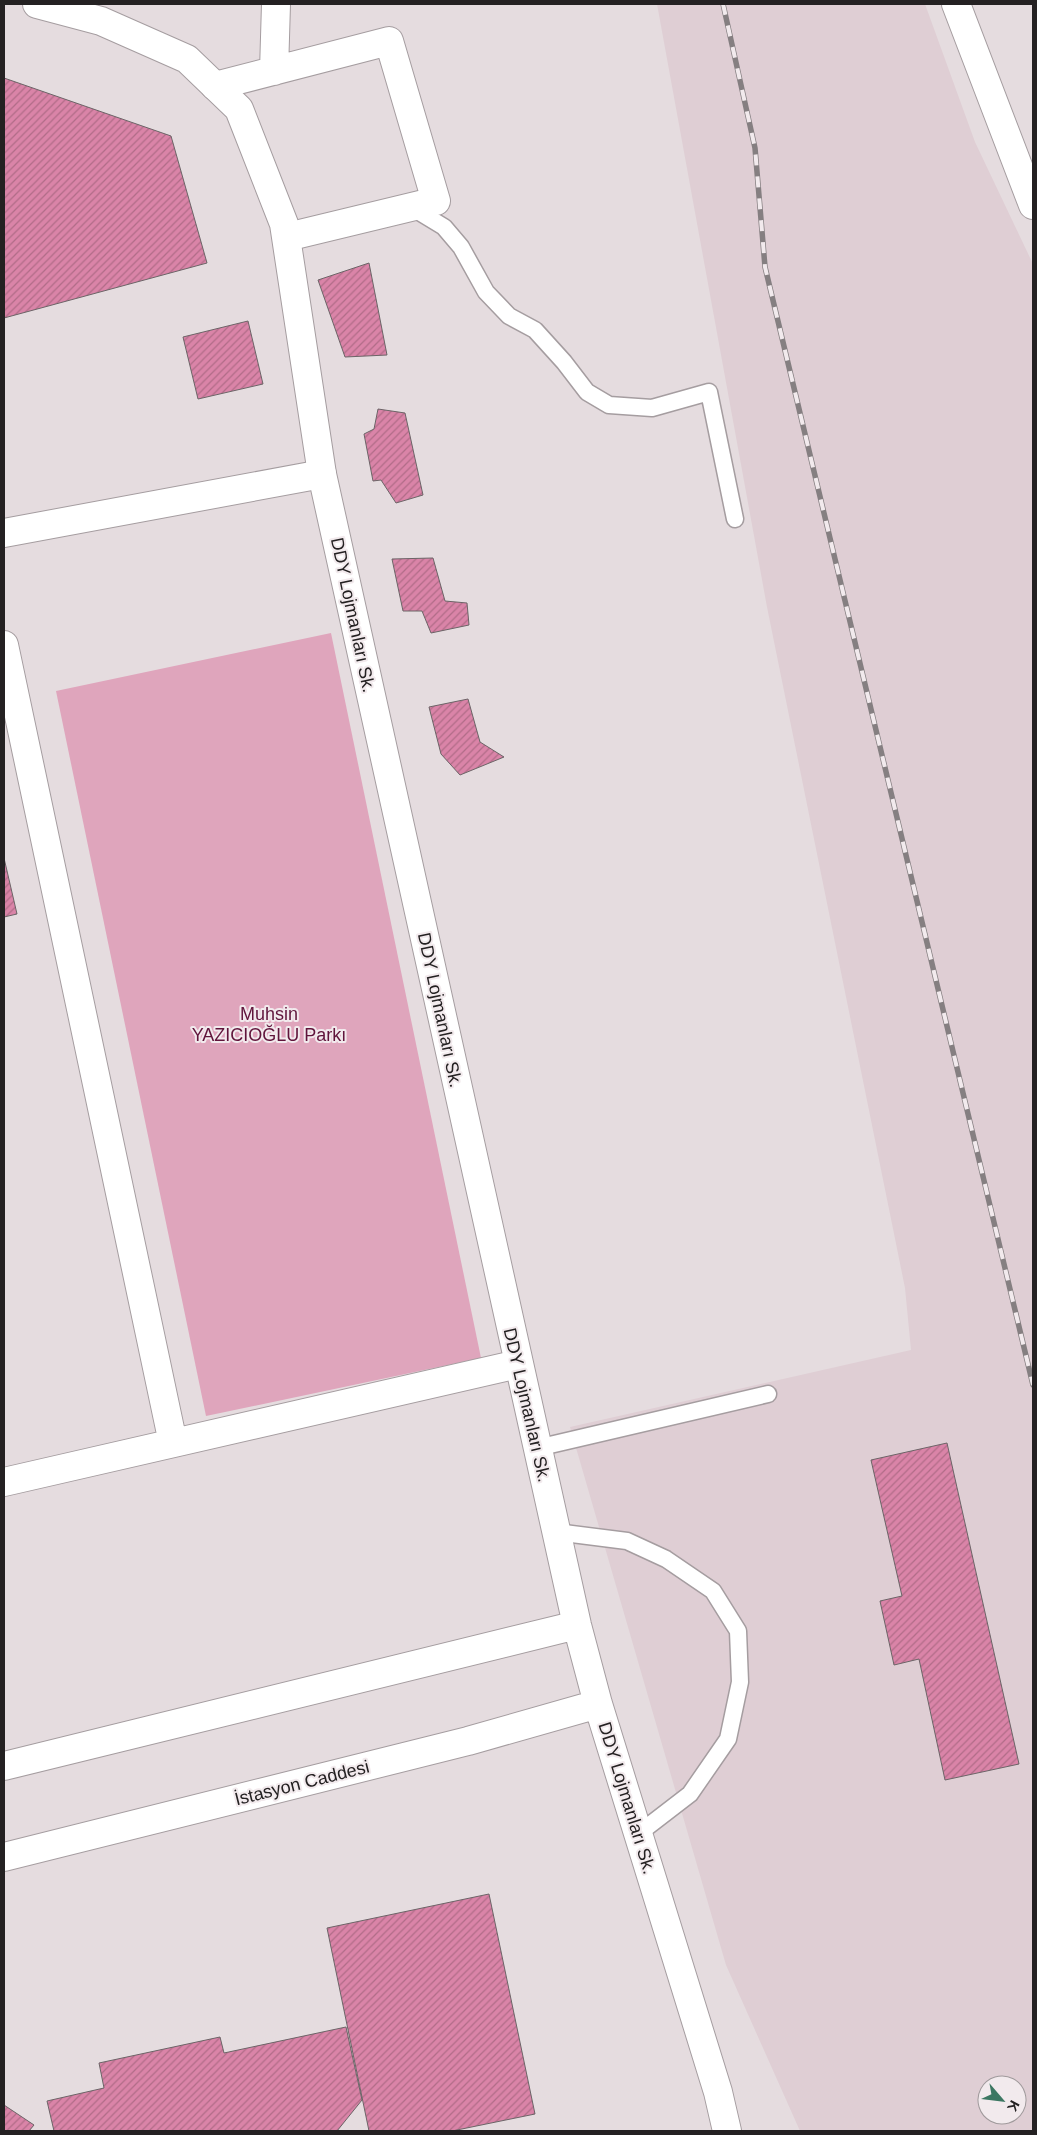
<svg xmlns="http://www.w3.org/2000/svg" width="1037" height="2135" font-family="Arial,sans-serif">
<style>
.built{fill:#dfced4;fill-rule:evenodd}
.green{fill:#dfa5bc}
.building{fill:url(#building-hatch);stroke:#6c6467}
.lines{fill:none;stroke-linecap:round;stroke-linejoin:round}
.service-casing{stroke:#a59da0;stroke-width:19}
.minor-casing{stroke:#a59da0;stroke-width:30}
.tertiary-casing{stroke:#a59da0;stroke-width:30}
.service{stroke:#fff;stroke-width:16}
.minor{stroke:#fff;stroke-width:28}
.tertiary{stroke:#fff;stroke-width:28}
.rail-casing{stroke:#857f81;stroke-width:5.5}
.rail{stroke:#f2eaed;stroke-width:4;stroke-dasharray:11;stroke-linecap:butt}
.labels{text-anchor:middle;stroke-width:4;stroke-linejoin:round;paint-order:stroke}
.street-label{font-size:18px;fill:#242122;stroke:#f2eaed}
.park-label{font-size:18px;fill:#60143b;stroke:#f2eaed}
</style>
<defs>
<pattern id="building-hatch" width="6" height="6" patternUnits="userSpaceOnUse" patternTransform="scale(1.25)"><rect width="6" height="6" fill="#da84a8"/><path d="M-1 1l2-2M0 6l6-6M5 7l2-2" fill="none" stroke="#b16c88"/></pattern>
</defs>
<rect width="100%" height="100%" fill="#e5dcdf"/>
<path class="built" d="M657,4H925L975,142L1033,264V2131H800L726,1965L570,1427L911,1350L905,1288L767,607ZM987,2085H1017V2115H987Z"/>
<path class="green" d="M331,633L481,1358L206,1416L56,691Z"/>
<path class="building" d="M4,78L171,136L207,263L4,318Z
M369,263L387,355L345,357L318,280Z
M248,321L263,384L198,399L183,337Z
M378,409L405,413L423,495L396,503L381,480L373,481L364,434L374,429Z
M433,558L445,601L467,603L469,625L431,633L422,611H403L392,559Z
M468,699L480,742L504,757L460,775L441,754L429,707Z
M4,858L17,914L4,917Z
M947,1443L1019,1764L945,1780L919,1659L894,1665L880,1601L902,1596L871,1460Z
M489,1894L535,2114L452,2131H369L327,1928Z
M346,2027L362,2100L337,2131H54L47,2101L104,2088L99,2063L220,2037L224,2053Z
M4,2105L34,2125L29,2131H4Z"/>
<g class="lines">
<g class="service-casing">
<path id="service" d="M411,207L444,227L461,247L486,292L509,316L535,330L564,362L587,392L609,405L652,408L709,392L735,519
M537,1448L768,1394
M556,1532L627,1541L666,1559L713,1591L738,1631L740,1682L728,1739L690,1794L638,1834"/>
</g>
<g class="minor-casing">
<path id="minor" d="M956,4L1033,205
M274,71L276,4
M215,86L389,41L436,201L287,237
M4,533L322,474
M4,645L173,1443
M4,1482L518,1364"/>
</g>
<g class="tertiary-casing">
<path id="tertiary" d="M37,4L101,21L187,59L239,109L284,224L322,474L577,1625L598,1704L718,2092L727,2131
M4,1766L577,1625
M4,1857L468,1741L598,1704"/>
</g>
<use href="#service" class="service"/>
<use href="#minor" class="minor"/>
<use href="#tertiary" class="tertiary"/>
<g class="rail-casing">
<path id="rail" d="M723,4L755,148L765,267L1033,1385"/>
</g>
<use href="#rail" class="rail"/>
</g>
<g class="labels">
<g class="street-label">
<text transform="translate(353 615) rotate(78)" y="6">DDY Lojmanları Sk.</text>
<text transform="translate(440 1010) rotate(78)" y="6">DDY Lojmanları Sk.</text>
<text transform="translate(527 1405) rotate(77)" y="6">DDY Lojmanları Sk.</text>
<text transform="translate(302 1783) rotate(-14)" y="6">İstasyon Caddesi</text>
<text transform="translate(627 1798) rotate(73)" y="6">DDY Lojmanları Sk.</text>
</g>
<g class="park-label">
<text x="269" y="1020">Muhsin<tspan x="269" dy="21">YAZICIOĞLU Parkı</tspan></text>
</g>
</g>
<rect width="1037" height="2135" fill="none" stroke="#242122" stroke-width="10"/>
<g transform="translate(1002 2100) rotate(118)"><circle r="24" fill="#f2eaed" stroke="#a09a9c"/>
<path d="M0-4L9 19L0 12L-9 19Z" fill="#3c7762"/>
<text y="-8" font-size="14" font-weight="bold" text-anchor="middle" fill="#242122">K</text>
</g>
</svg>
